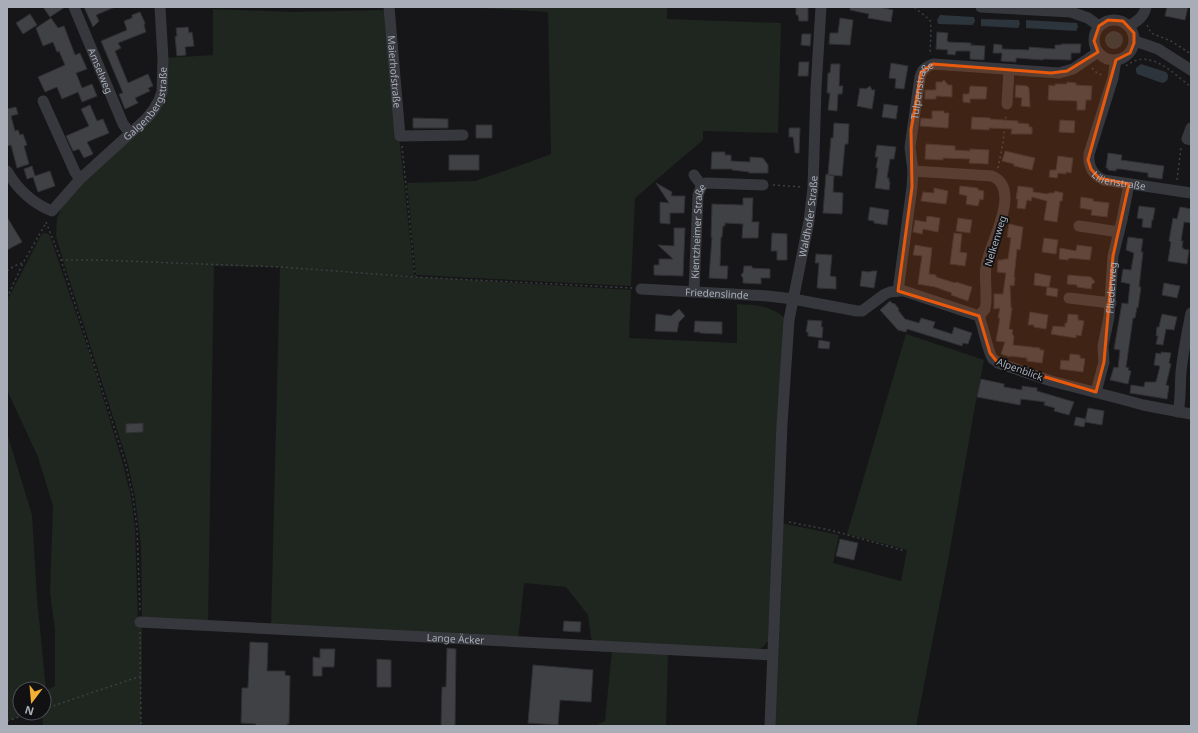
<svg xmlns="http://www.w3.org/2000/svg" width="1198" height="733" font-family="'Noto Sans',sans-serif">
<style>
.green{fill:#1e261f}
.water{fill:#2c353c}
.building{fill:#404145;stroke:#303034}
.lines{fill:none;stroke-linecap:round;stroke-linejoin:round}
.path{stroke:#3d3f44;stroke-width:1.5;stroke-dasharray:2 3;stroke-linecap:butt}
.minor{stroke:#37383d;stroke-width:11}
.marked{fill:#e8590c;fill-opacity:0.2;stroke:#e8590c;stroke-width:3;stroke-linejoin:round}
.labels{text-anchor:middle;stroke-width:3.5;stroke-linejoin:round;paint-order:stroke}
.street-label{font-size:10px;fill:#a8adb8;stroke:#111113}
</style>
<rect width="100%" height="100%" fill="#161618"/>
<path class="green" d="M464,7H667V19L781,23L778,133L703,131V140L635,198L631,286L416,275L407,183L475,181L527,163L551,154L548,12Z
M213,9L291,12L387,10L399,136L414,276L371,274L631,290L629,338L737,343V304C755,305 770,305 785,318L773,517L768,641L763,647L756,650L595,643L591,638L588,615L566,587L524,583L518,640L271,626L280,267L214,266L208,623L142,620L141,546L135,497L128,464L63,260H70H63L56,236L57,218L62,207L84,180L150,120L166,58L213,55Z
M44,233L48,234L50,236L92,361L123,464L131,497L135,528L138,624L142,625L141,726H43L42,713H44V689H20V713H31L7,721V433L32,515L37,598L46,690L55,686V629L50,593L53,506L38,457L7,390V301L41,235Z
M906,334L984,360L975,406L948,561L916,726H773L781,523L839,535L833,563L901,581L907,550L847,534Z
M612,650L668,652L666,726H595L605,721Z"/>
<path class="water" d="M940,15L974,17L975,21L973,25L938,24L937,20Z
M981,19L1019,20L1020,24L1018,28L981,26Z
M1026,20L1077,23L1078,27L1076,31L1026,28Z
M1105 40a9 9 0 1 1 18 0a9 9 0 1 1-18 0Z
M1141,64L1166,72L1168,75C1168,80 1167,82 1162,83L1137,74L1136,71V68Z"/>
<path class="building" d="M43,7H65L50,17Z
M84,7H115L96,15L99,21L93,27Z
M796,7H808V21H799L798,15H796Z
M850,7H879L893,10L891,22L868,18L869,14L850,10Z
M1167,7H1188L1185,20L1165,16Z
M140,12L145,23L144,25L146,32L118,43L121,48L115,51L128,83L148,74L153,86L148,88L150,91L135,98L138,103L125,109L119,94L123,93L101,41L127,30L124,21L132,18V15Z
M30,14L37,25L23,34L16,23Z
M51,18L58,28L64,26L75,55L80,53L87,69L76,73L82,88L92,84L97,96L82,102L78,92L62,99L57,87L45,92L38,77L65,65L59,51L57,52L53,42L43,46L36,28Z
M840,18L853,20L850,45L829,44L830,33H838Z
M188,27L189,33L192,32L194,46L185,47L186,55L177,56L175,37L177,36L176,28Z
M937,32L948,33L947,40L948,42L971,43V46V45L985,46L984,60L970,59V51H956L955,55L947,54L948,50L936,49Z
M802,34H811L810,46L801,45Z
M994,44L1002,45V49L1029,50V47L1055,49V45H1061V44H1081L1080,53H1071V60L1043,59V60L1016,58V62L1001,61L1002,53H993Z
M799,62H809L808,76H798Z
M891,63L908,66L904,89L895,88L896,79L889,78Z
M831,64H840L839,86H843L842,94H838L837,111L828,110L830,93H827L828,73H830Z
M944,80L948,85H952V97L936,96V99H925V90H936V82H942Z
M1067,82L1076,83V85L1092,86L1091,100H1086L1085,110H1077V101L1048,100L1049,85L1055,86V84H1067Z
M1016,85L1027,86L1029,88L1030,107L1021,106L1022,98L1015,97Z
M870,86L872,90H875L872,109L857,106L860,88L866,89Z
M970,86L987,87L986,99H970V103L963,102V94H969Z
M884,104L898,106L896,119L882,117Z
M90,105L97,121L103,119L109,133L87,142L93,154L84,158L79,149L73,151L66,136L89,126L81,109Z
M16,107L18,114L11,116L15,131L18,130L20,135L23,134L27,145L24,146L29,164L17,168L11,145L7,146V109Z
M932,111H944V113H949L948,128L920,126L921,118L932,119Z
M972,117L990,118V119L1018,121V123L1029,124V127H1032V134H1011L1012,129L989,128V130L971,129Z
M413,118L448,119V128H413Z
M1060,120L1075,121L1074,133L1059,132Z
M834,123L849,124L848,144H845L842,176L829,175H834L833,192L843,193L842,214L823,213L826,174L828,175L831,138H833Z
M476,125H492V138H476Z
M789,128H800L799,153H795L793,137H789Z
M926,144L955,146V150L970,151V149L989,150L988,164L969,163L970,159L943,158V160L925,159Z
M877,145L896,147L894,159H890L887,178H889V182H890L889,190L875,188L878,168H876L878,157H875Z
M1005,151L1035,158L1032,170L1014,166V164L1002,161Z
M712,152H725V155H731V161L750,162V157L763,158L768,165V173H749V172L732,170V169H711Z
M1108,153L1122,155L1121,160L1164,166L1162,179L1148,177V173L1120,169H1116V171L1108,170V168H1106Z
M449,155H479V170H449Z
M1058,156L1073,158L1071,173L1066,172V174L1058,173L1057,178L1049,177L1050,170H1056Z
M32,166L35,176L50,171L55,186L38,192L33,177L27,179L24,169Z
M656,183L672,192L671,196H685L684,213H670V224L660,223V202L669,203Z
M960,186L978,188V190L984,191L983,200L980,199L978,206L966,204L967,196L959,194Z
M1018,186L1033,188V192L1048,194L1049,193H1054L1055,191L1063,193L1062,201H1060L1057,222L1044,220L1047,201L1032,197L1031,201L1027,200L1025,209L1017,208L1018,199H1016Z
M934,188L948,191L946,204L921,201L923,192L934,193Z
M1081,197L1093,199V201L1109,203L1107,217L1091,215L1092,210L1080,208Z
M743,198H753L752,222H759L758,238H742L743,224L725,223V226H723L722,237H721L720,266H728L727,279L709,278L712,237H711L712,204L743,205Z
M1139,206L1155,208L1153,220H1152L1151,228L1142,227L1143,219L1137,218Z
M870,207L889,210L887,225L874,223V221L868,220Z
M1180,207L1191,209V223L1184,222L1181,241H1183L1182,248H1184L1183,249L1189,250L1187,264L1168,261L1171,242L1169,241L1173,218L1177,219Z
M927,216L940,218L938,232L923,229L922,234L913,232L915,220L926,222Z
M7,217L22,242L7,250Z
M958,218L972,220L970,233L956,231Z
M1009,224L1023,227L1020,250L1017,249L1014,277H1015L1014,286L1010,285L1011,308H1012L1009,329L1013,330L1012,334L1014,336L1013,345L1040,348V350H1044L1042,363L1027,361V358L1010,356V357L1001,354L1005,342L996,341L1000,318H998L1000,308L994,309V294H1003L1006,273L997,272L998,260H1003L1004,259H1008L1011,238L1007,237Z
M674,228H685L683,276L654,275V265H659V259H673L658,245L674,246Z
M772,233L787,234V260H777V251H771Z
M954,233L962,234L960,252L967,253L965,266L950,264Z
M1128,237L1143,239L1141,252H1143L1139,287H1141L1138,308L1137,307L1135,318H1133L1126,367L1129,368L1128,370L1131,371L1128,384L1110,380L1114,367L1118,368L1120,350L1114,349L1122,303L1128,304L1130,284L1121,282L1123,269L1131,270L1134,253L1126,250Z
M1044,238L1058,240L1056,254L1042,252Z
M915,245L932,248L929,274L936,275V277L955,283L956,282L972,287L968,301L951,295L952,293L935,287L918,284L922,256L913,255Z
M1077,245L1092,247L1090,260L1069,258L1068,260L1059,259L1060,248L1076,251Z
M816,254L832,255L830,276L836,277V289L817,288L819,263H815Z
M744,266H752V268L770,269V278H761V284L743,283V278L741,275L743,273Z
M862,271L869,272L872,271H877L874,288L860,286Z
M1035,273L1051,276L1049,287L1034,285Z
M1068,275L1091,277L1095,282L1092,284L1091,289L1077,287V285L1067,284Z
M1164,283L1180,286L1177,298L1162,295Z
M1047,287L1058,289L1057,297L1046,295Z
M890,301L893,304L894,303L899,309L898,310L905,319L919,323L921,318L935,322L933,328L952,334L954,327L972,333L968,344L963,343L962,346L907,329L906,332L898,330L880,310Z
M679,309L685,316L679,322L677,332L655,331L656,314L671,316Z
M1030,312L1048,315L1046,329L1034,327V325H1028Z
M1068,314L1078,315V320L1084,321L1081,336L1076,335V338L1051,334L1053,326L1065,327V323H1067Z
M1162,314L1177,317L1174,330L1166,329L1163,345L1156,344L1158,336H1156L1157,327H1159Z
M808,320L822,321L821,327H823L822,338L808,336V332H806Z
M695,321L722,322V334L700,333V332H694Z
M819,340L830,342L829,349L818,348Z
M1161,352L1171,353L1169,363L1171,364L1166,385L1169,386L1167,399L1130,393L1131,385L1144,387L1145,382H1156L1160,366L1154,365L1156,353L1161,354Z
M1070,354L1080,355V358L1085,359L1083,372L1060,369L1061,360L1069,361Z
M981,379L1004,384V387L1022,390V386L1037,388V391L1074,402L1069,415L1054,411L1055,408L1044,405L1045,402L1021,399L1020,405L977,397Z
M1088,408L1104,411L1102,425L1085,422L1084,427L1074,425L1076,417L1086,419L1085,421Z
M143,423V432L126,433V424Z
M840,539L858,543L854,560L836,556Z
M564,621L581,622L580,632L563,631Z
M250,642L268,643L267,671H285V675L290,676L289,724H287V726H256V724L241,723L242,688H248Z
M447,648L456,649L455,726H441L442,687H446Z
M320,649H335L334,667H322V676H313V657L320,658Z
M377,659L391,660V687H377Z
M533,665L593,670L591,702L560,700L558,725L528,723Z"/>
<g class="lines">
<path class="path" d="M915,7V8L930,20L931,28L930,55
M1147,25L1151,33L1171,41L1191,54
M1126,66C1149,47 1173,73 1191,87
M1092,68L1098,74L1104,75
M402,146L415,276
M998,168L1003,143L1006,114
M1177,180L1181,148
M773,185L803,187
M46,222L61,260L126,465L133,497L137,529L140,612
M61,260H97L281,267L415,277L632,288
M7,271L14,266L23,263L46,223
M7,298L23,263
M789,522L830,530L905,551
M140,632L141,726
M44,709L141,676
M7,721L31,713"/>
<g class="minor">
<path id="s1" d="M74,7L123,124L130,133"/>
<path id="s2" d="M389,7L400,136L463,135"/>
<path d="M981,7L1071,12L1088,18L1099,26"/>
<circle cx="1114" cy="40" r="20"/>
<path d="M1129,26C1137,21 1144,17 1146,7"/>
<path d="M1135,41L1158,49L1191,70"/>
<path id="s3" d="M1116,60L1113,78L1089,154C1088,167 1093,175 1104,180L1191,193"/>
<path d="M43,101L75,172L80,179"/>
<path d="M1007,104L1009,70"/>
<path d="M1191,128L1187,139L1191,140"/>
<path id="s4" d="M7,171C18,190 32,203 52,211L80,179L147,118L154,109L159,100L162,92L163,59L160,7"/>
<path d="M913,171L992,176C1023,189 989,244 986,266C984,277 988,300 985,309C983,311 981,314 979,316"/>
<path d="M694,175L702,186"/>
<path d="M1079,226L1119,232"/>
<path id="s5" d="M641,289L768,296L793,299L857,311H862L885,294L890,292L898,291H904L979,316C983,326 988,353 993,359C993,359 998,362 998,363L1051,381L1125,400L1143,405L1191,414"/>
<path id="s6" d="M694,291L698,195C700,189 701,186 706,183L763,185"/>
<path id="s7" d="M898,291L912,187L913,171L910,147L920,77C922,69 926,67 933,64L1059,73L1073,69L1098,52"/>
<path d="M1069,298L1111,303"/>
<path id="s8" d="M1096,392L1104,362L1103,346L1109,317L1113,256L1122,220L1129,184"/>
<path d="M1178,412C1181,398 1180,385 1181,372C1183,352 1187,333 1191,313"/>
<path id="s9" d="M140,622L772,655"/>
<path id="s10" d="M770,726L782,424L789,320L809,221L813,188L816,88L821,7"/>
</g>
</g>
<path class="marked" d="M1108,20L1123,21L1134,33V43L1130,53L1116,60L1088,160L1091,169L1099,178L1129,184L1113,256L1104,362L1096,392L998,363L990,353L979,316L898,291L912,187L911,130L921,72L933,64L1051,73L1067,71L1098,52L1094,41L1099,26Z"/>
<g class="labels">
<g class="street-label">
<text dy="4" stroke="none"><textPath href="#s1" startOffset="69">Amselweg</textPath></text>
<text dy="4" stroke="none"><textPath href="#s2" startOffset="65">Maierhofstraße</textPath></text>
<text dy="4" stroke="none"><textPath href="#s7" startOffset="204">Tulpenstraße</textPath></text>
<text dy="4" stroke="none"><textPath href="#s4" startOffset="207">Galgenbergstraße</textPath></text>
<text dy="4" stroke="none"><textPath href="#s3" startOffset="145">Lilienstraße</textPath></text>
<text dy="4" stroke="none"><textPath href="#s10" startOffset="512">Waldhofer Straße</textPath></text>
<text dy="4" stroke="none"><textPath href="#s6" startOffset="60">Kientzheimer Straße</textPath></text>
<text transform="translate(995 241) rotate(-73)" y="4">Nelkenweg</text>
<text dy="4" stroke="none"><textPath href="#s8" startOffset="106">Fliederweg</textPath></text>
<text dy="4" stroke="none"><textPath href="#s5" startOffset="76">Friedenslinde</textPath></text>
<text transform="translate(1020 369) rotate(20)" y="4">Alpenblick</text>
<text dy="4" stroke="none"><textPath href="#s9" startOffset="316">Lange Äcker</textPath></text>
</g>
</g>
<rect width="1198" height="733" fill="none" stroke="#a8adb8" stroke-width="16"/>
<g transform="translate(32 701) rotate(196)"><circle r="19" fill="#111113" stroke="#4d4f55"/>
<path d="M0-3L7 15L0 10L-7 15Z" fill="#f2b134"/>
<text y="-6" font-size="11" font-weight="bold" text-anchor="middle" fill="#a8adb8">N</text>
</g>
</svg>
